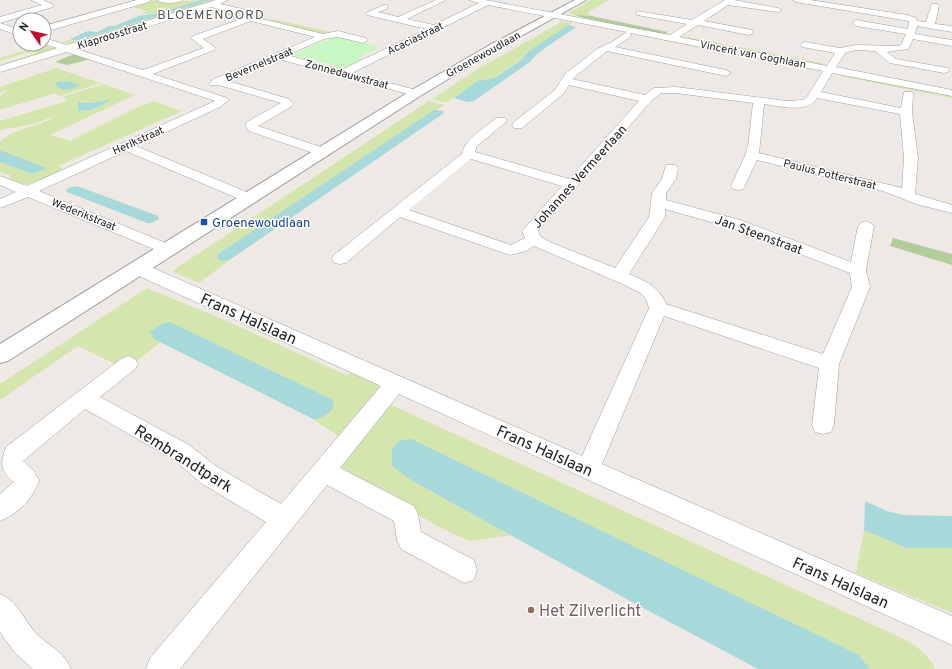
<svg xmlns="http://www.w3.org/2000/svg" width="952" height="669" font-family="Overpass,sans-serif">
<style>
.grass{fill:#d4e6ad;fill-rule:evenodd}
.forest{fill:#b3cc9b}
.park{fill:#c9f7c3}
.water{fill:#a7d8da}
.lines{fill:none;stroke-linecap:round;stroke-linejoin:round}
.minor-casing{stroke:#9f9f9f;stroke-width:1}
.tertiary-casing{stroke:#9f9f9f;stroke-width:2}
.minor{fill:#fff;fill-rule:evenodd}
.tertiary{fill:#fff;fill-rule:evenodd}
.transit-dot{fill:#1a4fb4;stroke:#fff;stroke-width:1.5}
.education-dot{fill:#8d6e63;stroke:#fff;stroke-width:1.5}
.labels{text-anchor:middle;stroke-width:3;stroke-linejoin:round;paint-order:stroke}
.far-street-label{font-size:11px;fill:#1e1e1e;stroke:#fff}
.far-quarter-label{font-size:13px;letter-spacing:1px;fill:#515151;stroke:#fff}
.street-label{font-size:13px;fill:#1e1e1e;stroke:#fff}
.transit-label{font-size:13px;fill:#164399;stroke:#fff;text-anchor:start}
.near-street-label{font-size:16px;fill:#1e1e1e;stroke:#fff}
.near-education-label{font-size:16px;fill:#785e54;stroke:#fff;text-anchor:start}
</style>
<rect width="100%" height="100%" fill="#efe9e5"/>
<path class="grass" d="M150,0L172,2L201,0L158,13L141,14L147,11L130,6Z
M210,0H219L71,44L61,42L70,40L76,41Z
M591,0H609L587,13L591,15V16L579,15L576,16L569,13L570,12Z
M217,7L245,14L247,17L243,20L207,11Z
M273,19L331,32L325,35L268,20Z
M563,21L573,23L568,25L495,78L482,79L446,103L432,99L476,70Z
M682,36L827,64L819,65L688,39Z
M663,37L821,70L822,71L660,40Z
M43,45L56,49L0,67V65L37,53L29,52L0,61V58Z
M56,68L101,83L59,96L55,93L0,110V96L8,90L0,92V87Z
M842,73L952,95V98L840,76Z
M104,84L135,95L50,135L70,141L142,105H145L153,101L182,111L58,166L65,170L30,184H23L10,179V175L0,172V162L32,174L46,169L0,150V142C15,127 39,128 55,116L33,124L0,130V121L63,102L67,100L62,97ZM82,101L90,103L110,101L91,110L78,111L79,106Z
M429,101L444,105L218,254L217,258L224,261L231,259L199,283L172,271Z
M147,288L222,319L346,375L354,372L377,384L379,388L338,436L313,419C323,419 333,412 334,402L154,339L161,342L134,363L117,365L78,346L0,400V384Z
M389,404L867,622C890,634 924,643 935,669H870L859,655L392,466L409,479L511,535L469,541L437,526L357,478L341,466Z
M864,530L906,548H952V613L856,573Z"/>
<path class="forest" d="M579,15L591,16L668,32L665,34L654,33L576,16Z
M76,53L91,59L67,65L55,62Z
M893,238L952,254V265L890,246Z"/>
<path class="park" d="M334,35L380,47L358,58L364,59L342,70L334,69L337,66L297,56L293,58L288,56V54L294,51L299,52L328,39L325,38Z"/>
<path class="water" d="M201,0H210L76,41L70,39L88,31L97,32L109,26H114L139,16L158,13Z
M568,25L576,27L538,53L531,61L474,101L468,102L454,98L479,80L495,78L521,60L529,51Z
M68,81L79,85C72,91 61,92 55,84L57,82Z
M109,100L110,101L91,110L78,111V102L90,103Z
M434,110L443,111L444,113L231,259L224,261L219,260L217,258L218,254Z
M0,150L46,168V169L32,174L0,162Z
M77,186L158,216L159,219L151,223H147L67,192L66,190L68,188Z
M170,322L331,399L334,402C334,412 323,419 313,419L154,339L150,332L161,324Z
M411,439L859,655L870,669H758L630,601L409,479L392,466V449L399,441Z
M865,501L887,511L903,515L952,516V548H906L864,530Z"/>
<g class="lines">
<g class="minor-casing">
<path id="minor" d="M31,0H43L54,5L53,7L0,23V17L42,5Z
M137,0H150L149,2L44,32V26Z
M157,0H183C178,4 162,4 157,0Z
M216,0H228L220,4L251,11L254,17L323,34L338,31L366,38L368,40L363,43L338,37L324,39L287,55L341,70L427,29L367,15L366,13L384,5H387V9L378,12L398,17L436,0H446L407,19L434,25L479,3L469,0H485L670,35L687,24L637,15L636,13L637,11L692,20L725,0H734L778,8L782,10L778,12L728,5L704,21L752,30L753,32L752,34L749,35L698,25L679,37L827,66L835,53L802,47L800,45L802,43L805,42L840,48L856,45L898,46L901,45L906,34L856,26L852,23L856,20L908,29L909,21L796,2L792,0H810L907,15L916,18L917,21L926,22L931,6L932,4H938L939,6L935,24L952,26V32L917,26L915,34L952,40V46L913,39L908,49L887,52L896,59L948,68L949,70L948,72L944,73L890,63L875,51L856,50L845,53L836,67L952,90V96L832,73L821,92L901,108L904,92H912L913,94L912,112L918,158L915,194L952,205V213L916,204L883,191L757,160L743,189L738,190L733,189L731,186L744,158L748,146L753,103L676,93H661L651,101L538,231L541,237L552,243L615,268L649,217L652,193L662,179L666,165H676L678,168L676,179L666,193V200L740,220L851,262L858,226L861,223L866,221L871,223L874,226L866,270L870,287L839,364L834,425L831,432L823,434L815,432L812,425L819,368L664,316L602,464L952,616V645L399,394L340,468L414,506L418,514L421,532L474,560L477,570L474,580L464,583L401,549L397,540L394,521L327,485L180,669H146L150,658L266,522L201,483L173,459L85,409L23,461L33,470L39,480C33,499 19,513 0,521V494L14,482C0,470 0,463 6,447L121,359L128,356L135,359L138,364L135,369L100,397L189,445L217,467L281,504L381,386L152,282L132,272L130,268L132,264L138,263L144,264L582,456L649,308L646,299L642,294L627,286L534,246L526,251L510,255L400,217L346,263L340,264L334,263L332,259L334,255L463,153C463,140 487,126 497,118H505L507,121L477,146L475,152L569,179L639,101L569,85L563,94L522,128H514L512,125L514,122L555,90L565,74L597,49L612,42L627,32L488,5L352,73L420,91L421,93L420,95H412L278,59L228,81L289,99L294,104L292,106L258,126L327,149L328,152L327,155L322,156L249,131L245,125L247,122L281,103L219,85H210L209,83L214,79L315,37L251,21L203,39L216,48L214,50L153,74L227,98L229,100L220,107L136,146L254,195L256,198L254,201L249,202L244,201L126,151L39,191L173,246L175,249L173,252L167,254L161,252L28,197L0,208V199L16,192L0,185V176L27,186L215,101L67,52L0,72V66L57,48L44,44V38L67,45ZM211,7L245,15L246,17L193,36L191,38L204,48L143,70L76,49ZM630,33L823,71L807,97L803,100L787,101L676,87L654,88L645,95L572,79L607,51L726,76L731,73L726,70L615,47L630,37L631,35ZM817,98L900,114L904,158L902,188L759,153L764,104C780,106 807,114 817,98ZM471,159L562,186L525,228L522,231L525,238L511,245L409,210ZM665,209L729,227L850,273L852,287L823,354L666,304C659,286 645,281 629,274L665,217Z
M0,23L20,30V36L0,29Z
M0,594C17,601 23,618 35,632C48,647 63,649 71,669H33L15,653L0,632Z"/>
</g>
<g class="tertiary-casing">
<path id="tertiary" d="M575,0H586L496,50L420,96L8,361L0,363V344L412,90L488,46Z"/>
</g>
<use href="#minor" class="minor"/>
<use href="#tertiary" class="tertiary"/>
</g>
<rect class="transit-dot" x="200" y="218" width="8" height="8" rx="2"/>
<circle class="education-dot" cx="531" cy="610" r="4"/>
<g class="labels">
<g class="far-street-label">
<text transform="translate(112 35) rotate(-17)" y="4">Klaproosstraat</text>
<text transform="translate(415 38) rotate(-26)" y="4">Acaciastraat</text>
<text transform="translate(483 54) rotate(-29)" y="4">Groenewoudlaan</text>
<text transform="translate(753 54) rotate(11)" y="4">Vincent van Goghlaan</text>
<text transform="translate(259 64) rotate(-23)" y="4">Bevernelstraat</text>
<text transform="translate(347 74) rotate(15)" y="4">Zonnedauwstraat</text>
<text transform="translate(138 140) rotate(-24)" y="4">Herikstraat</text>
<text transform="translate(830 174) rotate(14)" y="4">Paulus Potterstraat</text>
<text transform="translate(84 214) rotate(22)" y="4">Wederikstraat</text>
</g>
<g class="far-quarter-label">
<text x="211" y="19">BLOEMENOORD</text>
</g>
<g class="street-label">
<text transform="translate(579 176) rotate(-48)" y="5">Johannes Vermeerlaan</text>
<text transform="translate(759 234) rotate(20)" y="5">Jan Steenstraat</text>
</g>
<g class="transit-label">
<text x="212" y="227">Groenewoudlaan</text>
</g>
<g class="near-street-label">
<text transform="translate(249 318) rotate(24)" y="6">Frans Halslaan</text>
<text transform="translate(545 450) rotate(24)" y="6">Frans Halslaan</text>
<text transform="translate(184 458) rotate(32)" y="6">Rembrandtpark</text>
<text transform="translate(841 582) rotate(24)" y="6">Frans Halslaan</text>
</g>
<g class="near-education-label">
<text x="539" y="616">Het Zilverlicht</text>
</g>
</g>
<g transform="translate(32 32) rotate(304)"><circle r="19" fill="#ffffff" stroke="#a5a5a5"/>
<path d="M0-3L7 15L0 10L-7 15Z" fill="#c20a2d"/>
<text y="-6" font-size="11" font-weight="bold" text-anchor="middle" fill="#1e1e1e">N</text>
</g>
</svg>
